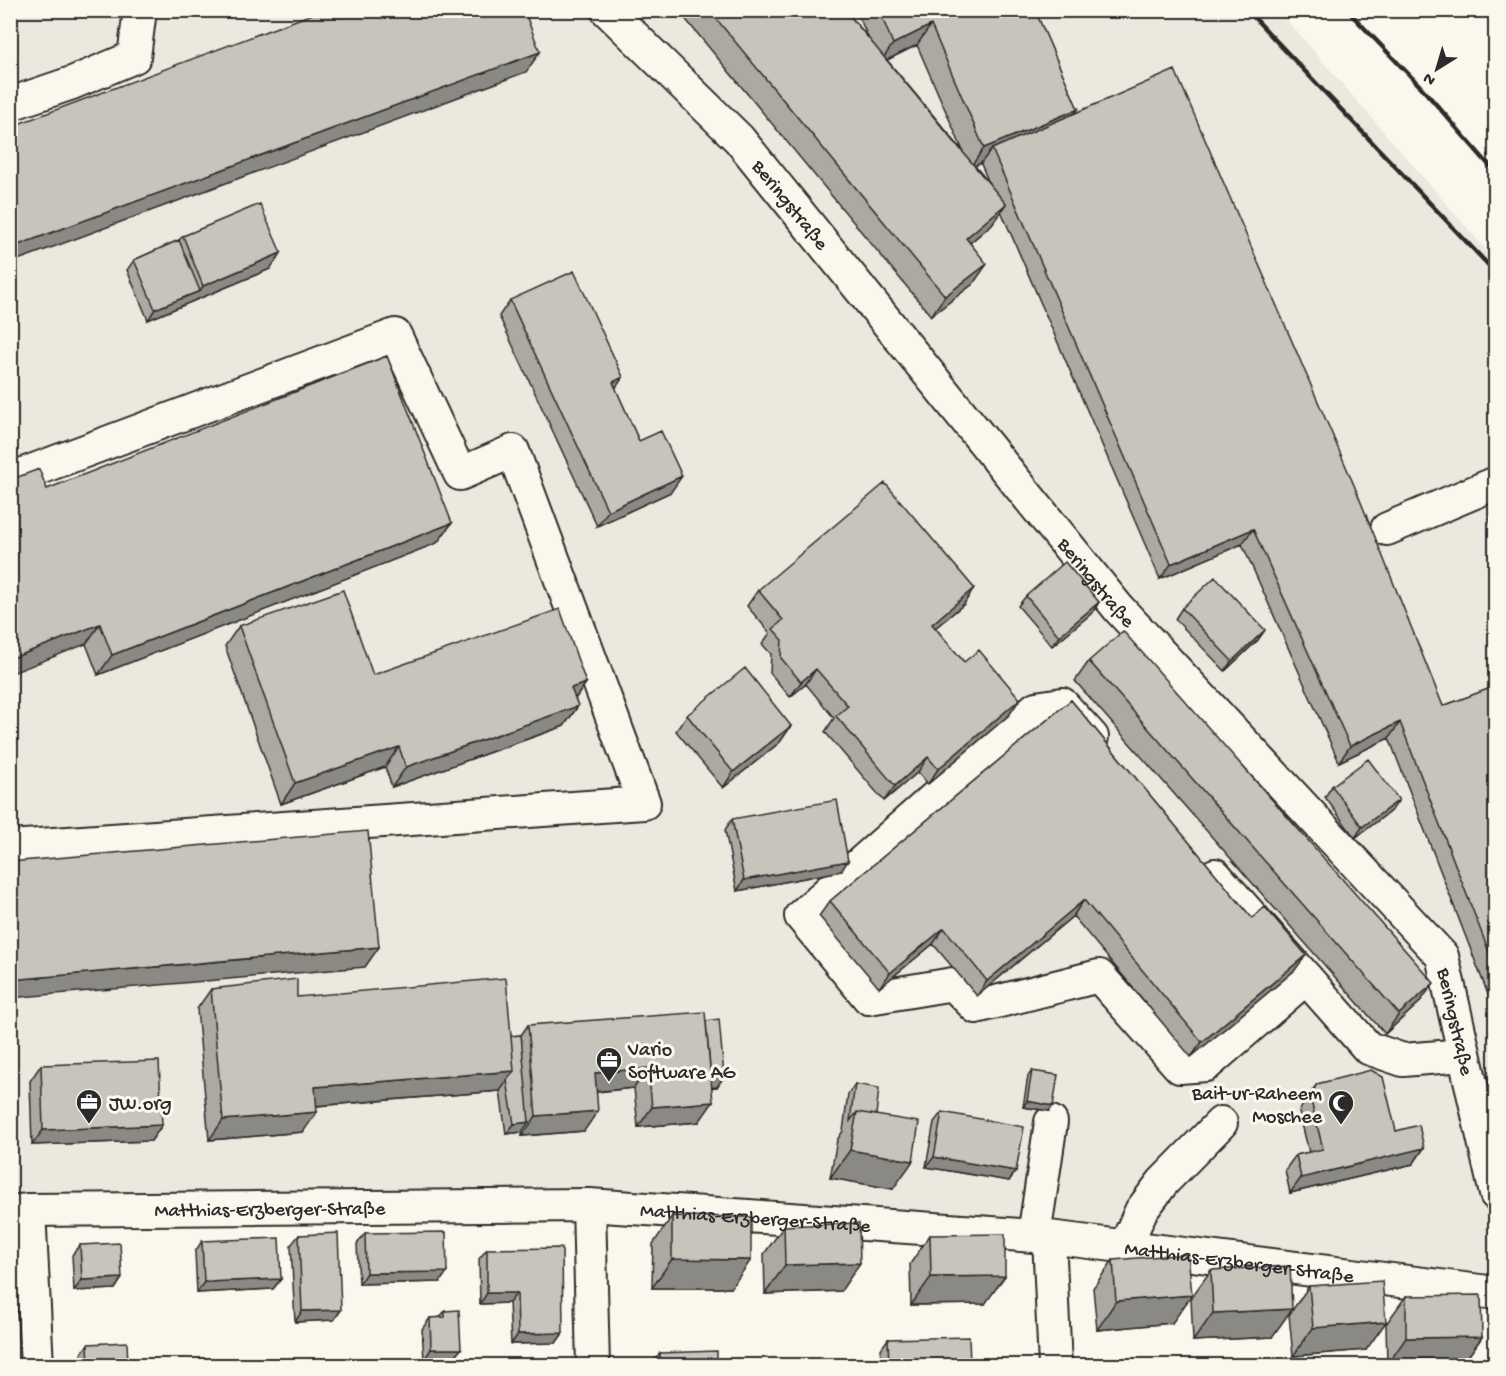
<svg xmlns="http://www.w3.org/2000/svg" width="1506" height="1376" font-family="'Gochi Hand',sans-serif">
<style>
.built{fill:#ebe8de}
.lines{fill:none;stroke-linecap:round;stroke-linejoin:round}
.minor-casing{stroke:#2b2b2b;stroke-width:36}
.minor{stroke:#fbf7ec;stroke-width:32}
.rail{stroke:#2b2b2b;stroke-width:4.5}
.wall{fill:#aba9a2;stroke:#2b2b2b;stroke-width:1.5;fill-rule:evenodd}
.shaded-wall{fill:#8b8984;stroke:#2b2b2b;stroke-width:1.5}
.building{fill:#c7c4bc;stroke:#2b2b2b;stroke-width:1.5}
.labels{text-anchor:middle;stroke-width:6;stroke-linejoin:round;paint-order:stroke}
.street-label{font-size:20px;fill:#2b2b2b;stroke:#fbf7ec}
.poi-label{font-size:20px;fill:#2b2b2b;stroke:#fbf7ec;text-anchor:start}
</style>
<rect width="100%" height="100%" fill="#fbf7ec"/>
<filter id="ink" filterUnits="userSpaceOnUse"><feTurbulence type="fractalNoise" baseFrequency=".0167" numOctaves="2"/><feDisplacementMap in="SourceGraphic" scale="12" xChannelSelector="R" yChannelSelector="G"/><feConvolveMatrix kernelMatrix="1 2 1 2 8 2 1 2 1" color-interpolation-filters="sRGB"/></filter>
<g filter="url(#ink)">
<path class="built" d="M10,11H1279L1495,260V1293L589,1205L11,1211Z"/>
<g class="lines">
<g class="minor-casing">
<g id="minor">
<path id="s1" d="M607,10L739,139L1119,609L1442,956L1496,1194"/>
<path d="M10,104L72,83L134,57L140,10"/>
<path d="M10,479L395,335L460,474L513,451L644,803L10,847"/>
<path d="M1387,529L1496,483"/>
<path d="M1092,737L1062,704L1036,708L801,916L869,998L953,984L976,1007L1099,976L1180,1067L1206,1065L1306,978"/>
<path d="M1215,875L1368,1048L1403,1060L1464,1055"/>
<path d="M589,1205L593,1366"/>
<path d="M29,1210L37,1366"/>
<path id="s2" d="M10,1212L29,1210L589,1205L1049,1237L1496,1293"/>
<path d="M1034,1236L1051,1122"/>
<path d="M1049,1237L1055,1366"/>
<path d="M1125,1247L1141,1211L1163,1182L1221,1123"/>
</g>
</g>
<use href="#minor" class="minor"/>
<path class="rail" d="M1247,10L1496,273
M1347,10L1420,86L1496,173"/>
</g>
<path class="wall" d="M678,10H845L868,37L856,10H1041L1036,13L1078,109L1074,113L1443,706L1496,686V1015L1389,738L1339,762L1242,544L1160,579L1001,211L992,224L970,243L973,284L931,316ZM917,45L963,151L887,60ZM981,163V164L989,183L975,166Z
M183,236L270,269L148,320L127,270L134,260L179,240Z
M510,300L623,377L615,388L639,441L671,492L597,526L499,316Z
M47,489L452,523L437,543L98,675L86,644Z
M1496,509V544L1489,518Z
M758,590L964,604L935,628L964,662L1020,699L1009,715L928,784L918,772L884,801L825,732L834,718L806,684L790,697L770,673L771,654L762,644L770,633L747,606Z
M1026,596L1099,602L1092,613L1052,646L1018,606Z
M1182,608L1258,640L1225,671L1175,619Z
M239,626L373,675L586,683L575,699L578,706L564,726L392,787L385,767L281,804L225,646Z
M1089,661L1419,1003L1385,1034L1075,681Z
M1071,700L1295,970L1191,1057L1073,916L977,996L933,944L879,988L819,916L830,901Z
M687,715L791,726L780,742L723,788L676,731Z
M1332,786L1392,810L1355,838L1325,797Z
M732,819L841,871L737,891L725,830Z
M211,989L297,997L511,1036L521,1035L528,1025L706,1021L724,1076L717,1087H712L699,1122L638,1127L634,1088L597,1092L584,1131L522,1136V1132L506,1134L500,1091L316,1106L303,1132L209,1140L197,1009Z
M41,1065L162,1125L151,1141L32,1145L30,1081Z
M1032,1071L1049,1111L1023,1107L1028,1076Z
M855,1084L876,1115L893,1189L830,1178L837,1140L843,1131L848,1094Z
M1317,1084L1424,1148L1413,1164L1290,1193L1285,1170L1296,1155L1309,1152L1299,1112L1306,1099Z
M942,1112L1016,1171L1009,1181L926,1167L934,1122Z
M672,1216L731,1288H652L653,1244Z
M784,1226L841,1291L765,1294L764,1254Z
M365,1233L440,1282L359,1284L357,1244Z
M299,1235L341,1310L334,1320L295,1322L291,1245Z
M930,1235L985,1304L911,1305L910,1264Z
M202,1241L281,1279L273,1289L197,1293L195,1252Z
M80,1245L122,1278L115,1289L74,1291L72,1255Z
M487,1249L563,1333L556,1343L511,1344L509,1303L480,1304L479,1259Z
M1113,1260L1172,1323L1097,1330L1093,1288Z
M1211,1270L1272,1337L1193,1341L1191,1298Z
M1309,1286L1366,1350L1293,1356L1289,1315Z
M1406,1296L1482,1337L1462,1365H1387L1386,1324Z
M445,1311L461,1349L453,1359L424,1360L422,1329L430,1318H439Z
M888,1339L970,1365H882L881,1349Z
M88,1344L128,1365H82L81,1354Z
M660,1353L717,1365H651Z"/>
<path class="shaded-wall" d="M931,25L917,45L879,64L893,44Z
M540,52L526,72L10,263V248Z
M1078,109L1064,129L992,149L981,163L970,168L984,148Z
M1006,204L992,224L952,258L966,238Z
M281,253L270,269L148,320L155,309L200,291L203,286Z
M987,264L973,284L931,316L945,296Z
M623,377L612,393L613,382Z
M682,476L671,492L597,526L608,511Z
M452,523L437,543L98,675L112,655Z
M1253,529L1242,544L1160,579L1171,564Z
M974,588L964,604L921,640L932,624Z
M1099,602L1092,613L1052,646L1059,636Z
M100,624L86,644L10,674V659Z
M1265,630L1258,640L1225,671L1232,661Z
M816,669L806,684L790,697L801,682Z
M586,683L572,703L571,688Z
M1020,699L1009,715L928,784L938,769Z
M578,706L564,726L392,787L406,767Z
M1400,722L1389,738L1339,762L1350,746Z
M791,726L780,742L723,788L733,772Z
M399,747L385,767L281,804L295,783Z
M928,757L918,772L884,801L895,786Z
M1399,800L1392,810L1355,838L1362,827Z
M848,861L841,871L737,891L744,880Z
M1084,900L1073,916L977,996L987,981Z
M944,928L933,944L879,988L890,973Z
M379,947L365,967L10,998V980Z
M1306,955L1295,970L1191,1057L1202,1042Z
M1434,983L1419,1003L1385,1034L1399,1014Z
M648,1068L634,1088L581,1093L595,1073Z
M514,1071L500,1091L301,1107L315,1087Z
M724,1076L717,1087L696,1089L704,1078Z
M1027,1101L1053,1106L1049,1111L1023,1107Z
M713,1102L699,1122L638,1127L652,1107Z
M598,1111L584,1131L522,1136L536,1116Z
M317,1112L303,1132L209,1140L223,1120Z
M529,1122L522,1132L506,1134L514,1124Z
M162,1125L151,1141L32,1145L43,1130Z
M1424,1148L1413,1164L1290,1193L1301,1178Z
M850,1150L913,1161L893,1189L830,1178Z
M934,1157L1016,1171L1009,1181L926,1167Z
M672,1259L751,1260L731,1288H652Z
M860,1263L841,1291L765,1294L785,1265Z
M447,1272L440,1282L359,1284L366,1273Z
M1005,1276L985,1304L911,1305L931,1277Z
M122,1278L115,1289L74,1291L82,1280Z
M281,1279L273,1289L197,1293L204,1282Z
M487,1293H517L509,1303L480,1304Z
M1192,1295L1172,1323L1097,1330L1116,1301Z
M1292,1309L1272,1337L1193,1341L1213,1313Z
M341,1310L334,1320L295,1322L302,1311Z
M1386,1322L1366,1350L1293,1356L1313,1328Z
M563,1333L556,1343L511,1344L518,1334Z
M1482,1337L1462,1365H1387L1406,1338Z
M431,1349H461L453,1359L424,1360Z"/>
<path class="building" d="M323,10H524L540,52L10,248V127Z
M709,10H845L1006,204L966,238L987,264L945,296Z
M879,10H1035L1078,109L984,148L931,25L893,44Z
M1175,70L1354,485L1443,706L1496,686V970L1400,722L1350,746L1253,529L1171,564L992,149Z
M260,204L281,253L203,286L183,236Z
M179,240L200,291L155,309L134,260Z
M574,271L623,377L613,382L639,441L661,431L682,476L608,511L510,300Z
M387,356L452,523L112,655L100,624L10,659V480L39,469L47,489Z
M885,483L974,588L932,624L964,662L979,650L1020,699L938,769L928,757L895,786L836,716L848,706L816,669L801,682L781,658L782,639L773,629L783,620L758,590Z
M1065,562L1099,602L1059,636L1026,596Z
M1215,577L1265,630L1232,661L1182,608Z
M343,590L373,675L560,609L586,683L571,688L578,706L406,767L399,747L295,783L239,626Z
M1123,631L1434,983L1399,1014L1089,661Z
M745,668L791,726L733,772L687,715Z
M1071,700L1252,918L1265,907L1306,955L1202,1042L1084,900L987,981L944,928L890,973L830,901Z
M1368,759L1399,800L1362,827L1332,786Z
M837,800L848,861L744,880L732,819Z
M368,831L379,947L10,980V862Z
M506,978L514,1071L315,1087L317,1112L223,1120L211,989L297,979V997Z
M705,1012L713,1102L652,1107L648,1068L595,1073L598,1111L536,1116L528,1025Z
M719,1019L724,1076L711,1078L706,1021Z
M521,1035L529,1122L514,1124L507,1080L514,1071L511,1036Z
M159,1061L162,1125L43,1130L41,1065Z
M1371,1070L1383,1077L1396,1131L1419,1125L1424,1148L1301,1178L1296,1155L1323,1149L1310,1097L1317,1084Z
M1032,1071L1058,1075L1053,1106L1027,1101Z
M855,1084L879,1088L876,1115L857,1112L850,1121Z
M857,1112L919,1122L913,1161L850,1150Z
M942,1112L1024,1127L1016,1171L934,1157Z
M672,1216L751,1217V1260L672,1259Z
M859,1223L860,1263L785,1265L784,1226Z
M446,1232L447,1272L366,1273L365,1233Z
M338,1233L341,1310L302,1311L299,1235Z
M1005,1234V1276L931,1277L930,1235Z
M279,1238L281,1279L204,1282L202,1241Z
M120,1243L122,1278L82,1280L80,1245Z
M562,1248L563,1333L518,1334L517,1293H487V1249Z
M1188,1254L1192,1295L1116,1301L1113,1260Z
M1290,1266L1292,1309L1213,1313L1211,1270Z
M1382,1281L1386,1322L1313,1328L1309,1286Z
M1481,1295L1482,1337L1406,1338V1296Z
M459,1310L461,1349H431L430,1318L445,1317V1311Z
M969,1337L970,1365H889L888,1339Z
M127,1342L128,1365H89L88,1344Z
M717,1351V1365H660V1353Z"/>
</g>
<defs>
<g id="office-pin" transform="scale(1.35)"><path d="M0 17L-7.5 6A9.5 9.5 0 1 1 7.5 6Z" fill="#2b2b2b" stroke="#fbf7ec"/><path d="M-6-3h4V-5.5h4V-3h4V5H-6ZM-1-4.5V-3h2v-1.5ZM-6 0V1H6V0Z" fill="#fff"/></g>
<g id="mosque-pin" transform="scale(1.35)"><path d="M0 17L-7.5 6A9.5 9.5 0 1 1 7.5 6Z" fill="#2b2b2b" stroke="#fbf7ec"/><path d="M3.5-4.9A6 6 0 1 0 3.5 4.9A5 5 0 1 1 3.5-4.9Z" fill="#fff"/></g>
</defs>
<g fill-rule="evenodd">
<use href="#office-pin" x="609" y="1060"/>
<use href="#office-pin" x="89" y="1102"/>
<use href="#mosque-pin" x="1341" y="1103"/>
</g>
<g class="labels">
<g class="street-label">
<text dy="7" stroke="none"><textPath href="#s1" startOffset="268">Beringstraße</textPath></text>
<text dy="7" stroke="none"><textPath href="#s1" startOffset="754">Beringstraße</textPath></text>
<text dy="7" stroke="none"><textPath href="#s1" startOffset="1330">Beringstraße</textPath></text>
<text dy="7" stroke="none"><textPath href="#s2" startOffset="260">Matthias-Erzberger-Straße</textPath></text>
<text dy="7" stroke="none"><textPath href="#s2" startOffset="746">Matthias-Erzberger-Straße</textPath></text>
<text dy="7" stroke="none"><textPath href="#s2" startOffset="1232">Matthias-Erzberger-Straße</textPath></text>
</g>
<g class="poi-label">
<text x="628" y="1055">Vario<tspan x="628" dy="23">Software AG</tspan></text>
<text x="1322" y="1099" text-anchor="end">Bait-ur-Raheem<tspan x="1322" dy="23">Moschee</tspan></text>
<text x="109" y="1109">JW.org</text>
</g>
</g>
<rect width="1506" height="1376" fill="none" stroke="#fbf7ec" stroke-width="36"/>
<rect x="18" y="18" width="1470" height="1340" fill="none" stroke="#2b2b2b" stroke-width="2" filter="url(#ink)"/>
<g transform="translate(1437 69) rotate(217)" stroke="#fbf7ec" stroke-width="4.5" paint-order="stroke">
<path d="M0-4.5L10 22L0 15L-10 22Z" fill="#2b2b2b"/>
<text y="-9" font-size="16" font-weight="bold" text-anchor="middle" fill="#2b2b2b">N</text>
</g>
</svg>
